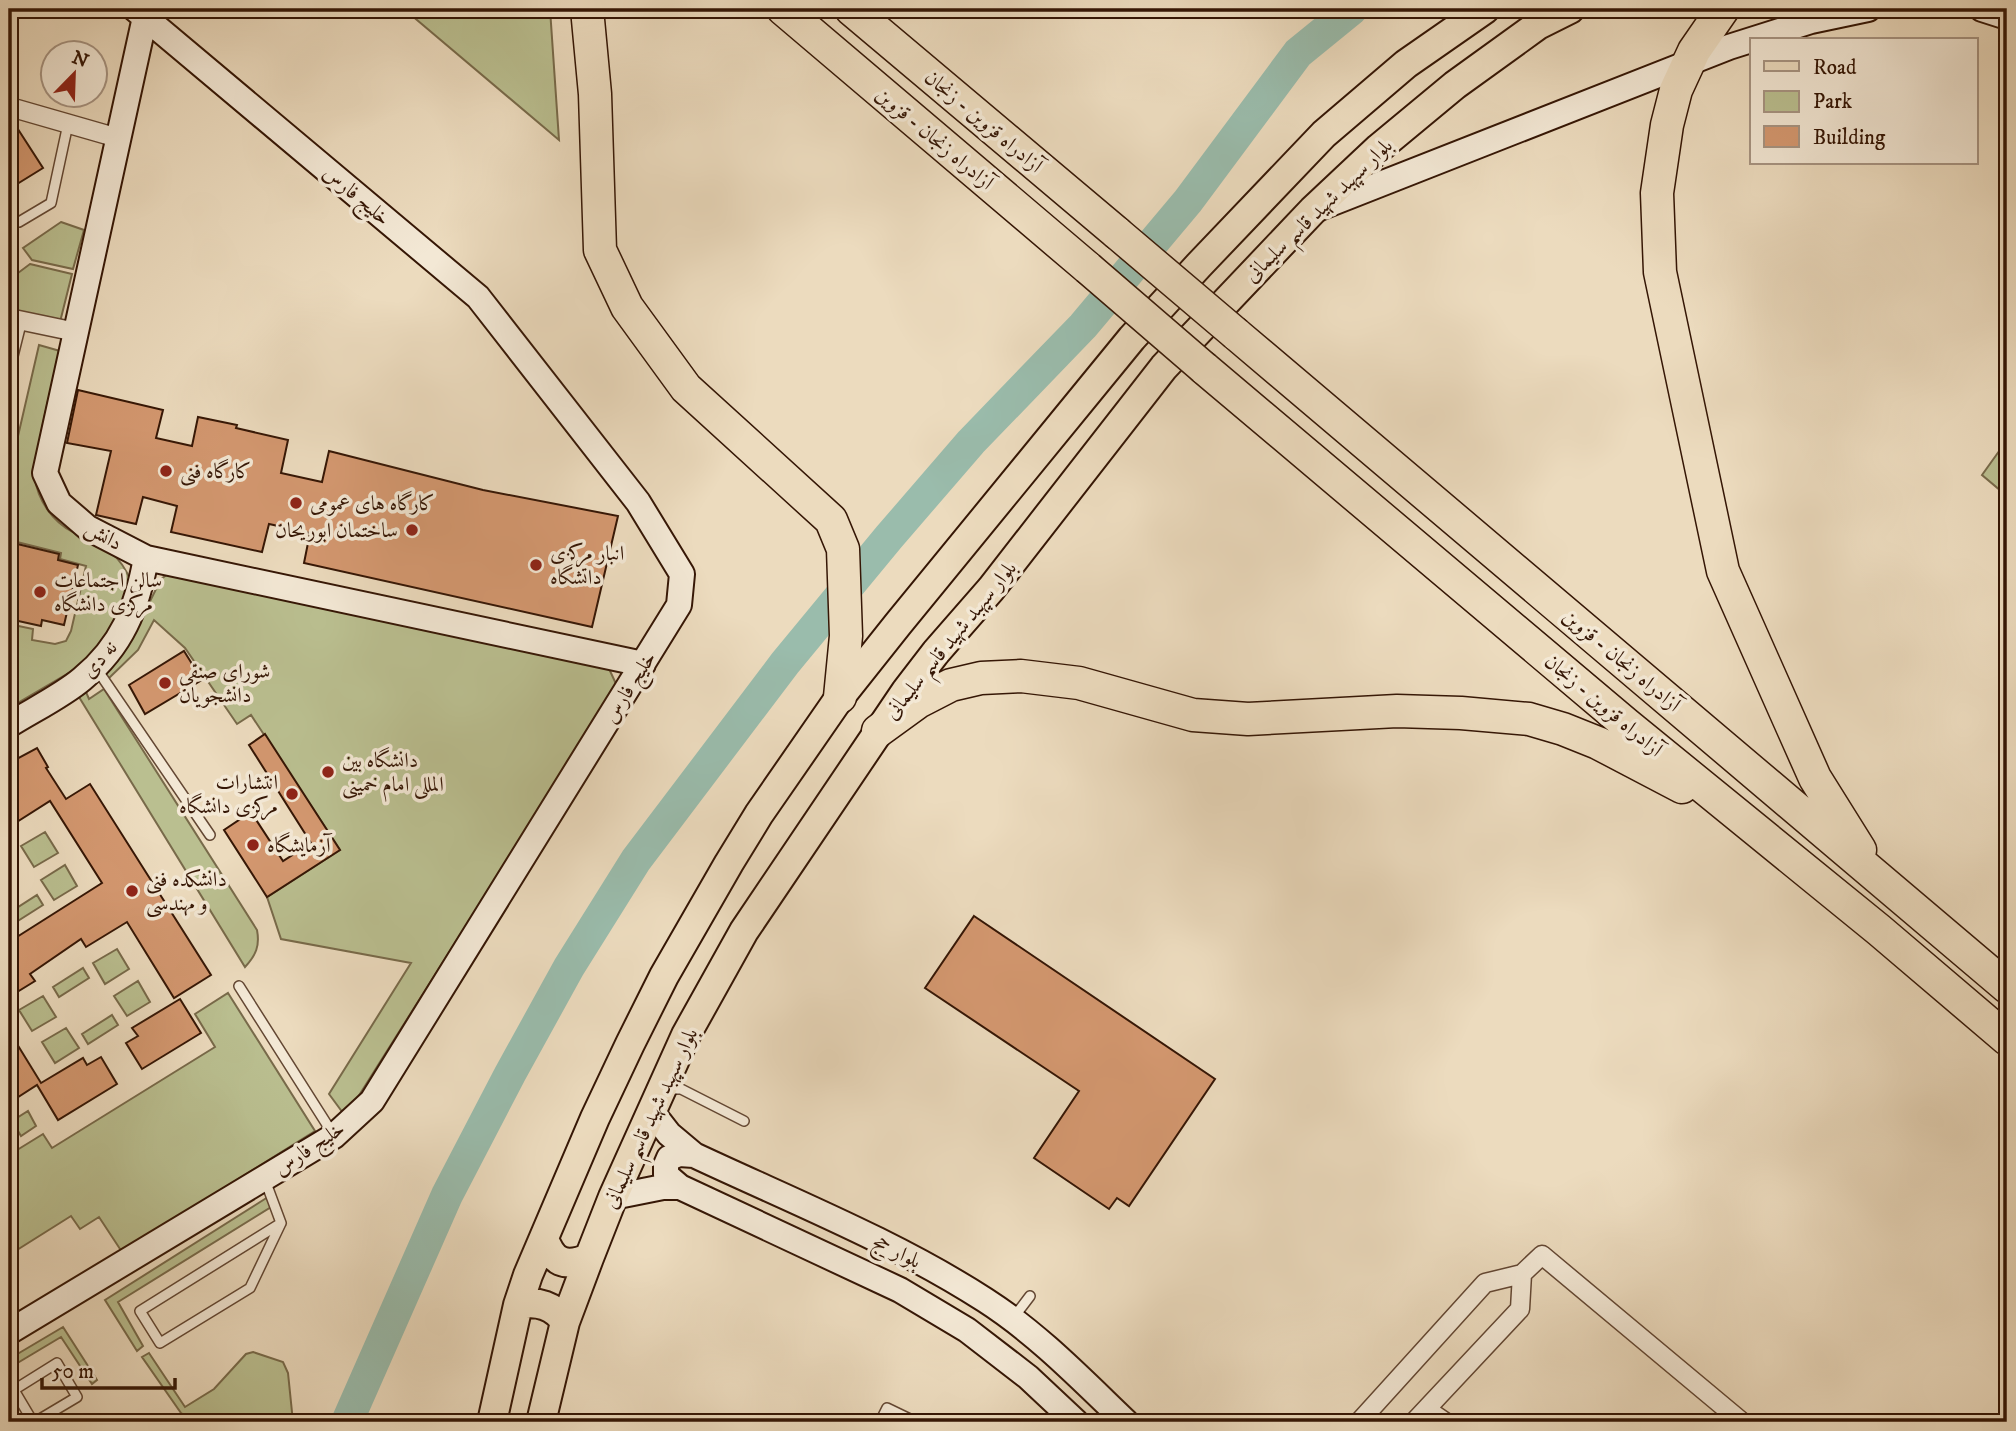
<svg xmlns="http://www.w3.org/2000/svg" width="2016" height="1431" font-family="'IM FELL DW Pica',Amiri,serif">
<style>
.green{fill:#babf90;stroke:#786a4a;stroke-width:2}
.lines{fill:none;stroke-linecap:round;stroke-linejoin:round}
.river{stroke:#9abcac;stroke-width:32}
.building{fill:#d49870;stroke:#351605;stroke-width:2}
.lane-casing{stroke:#634733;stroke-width:12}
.street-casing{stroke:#634733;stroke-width:21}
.secondary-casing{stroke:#351605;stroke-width:28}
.primary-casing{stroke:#351605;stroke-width:32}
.highway-casing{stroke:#351605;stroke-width:35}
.lane{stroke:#f3e8d5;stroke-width:9}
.street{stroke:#f3e8d5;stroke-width:18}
.secondary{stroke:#f3e8d5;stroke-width:24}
.primary{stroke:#ecdbbe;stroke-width:28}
.highway{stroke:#ecdbbe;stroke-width:32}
.highway-bridge-casing{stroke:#351605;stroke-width:35;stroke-linecap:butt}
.highway-bridge{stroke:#ecdbbe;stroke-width:32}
.poi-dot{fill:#8f2418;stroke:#f3e8d5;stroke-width:2.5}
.labels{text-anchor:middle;stroke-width:7;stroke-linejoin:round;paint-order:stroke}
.street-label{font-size:21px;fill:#351605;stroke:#f3e8d5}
.poi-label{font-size:21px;fill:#351605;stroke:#f3e8d5;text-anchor:start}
</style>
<rect width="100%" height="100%" fill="#ecdbbe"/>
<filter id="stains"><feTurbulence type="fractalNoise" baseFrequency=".00286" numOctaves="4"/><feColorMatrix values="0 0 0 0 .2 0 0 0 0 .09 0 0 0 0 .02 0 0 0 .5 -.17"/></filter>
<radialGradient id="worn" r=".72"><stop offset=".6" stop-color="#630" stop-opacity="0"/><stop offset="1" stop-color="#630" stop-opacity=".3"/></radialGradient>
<path class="green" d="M404,9H550L559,140Z
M61,222L84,230L73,269L32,260L23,248Z
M30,264L72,274L60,322L9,311L18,273Z
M39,345L60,351C53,382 44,413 39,445C37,455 35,467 35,477C37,500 53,522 73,532C101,545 120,552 131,582L109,640L72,671L9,708V624L33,629L32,640L55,644L66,641L71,631L86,566L60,559L61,553L9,540V475Z
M2007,440V496L1982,475Z
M175,569L605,660L617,686L358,1097L343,1113L329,1094L411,963L281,939L267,897L340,850L251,715L237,724L185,648L154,620L138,650L108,679L101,671L131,640L161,579Z
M104,689L257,930C260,946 256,955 245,967L79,697L86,692L89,699Z
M45,832L58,853L34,867L21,846Z
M65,865L77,886L54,900L41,880Z
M37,895L43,905L13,924L9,913Z
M117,949L129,969L105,984L93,963Z
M83,968L89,978L59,997L53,987Z
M138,981L150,1002L127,1016L114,996Z
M228,993L315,1131L122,1252L99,1217L80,1229L71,1216L9,1255V1155L43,1134L52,1148L215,1047L195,1014Z
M43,996L56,1017L32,1031L19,1010Z
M112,1015L118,1025L88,1044L82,1034Z
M66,1028L79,1048L55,1063L42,1042Z
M28,1111L36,1126L21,1136L12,1121Z
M268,1197L271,1207L118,1302L143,1346L137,1351L105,1300Z
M63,1327L97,1380L92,1384L61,1337L9,1368V1359Z
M253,1352L283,1362L288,1373L293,1422H197L181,1413L142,1357L149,1353L185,1407L214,1389L246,1354Z"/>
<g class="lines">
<path class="river" d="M347,1422L447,1195L510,1074L569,967L636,860L785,663L889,537L971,442L1083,326L1188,201L1298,53L1352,9"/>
</g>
<path class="building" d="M14,123L43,168L9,189V124Z
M78,390L163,410L156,438L192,446L198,417L237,425L236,428L288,440L281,473L322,482L329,451L483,490L618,516L592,627L304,563L310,533L269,524L262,552L171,532L177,506L143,497L136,524L96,515L111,451L67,443Z
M9,542L59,554L58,560L78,565L64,625L42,620L41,626L9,619Z
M184,651L202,680L145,714L129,685Z
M265,734L340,850L267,897L224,830L251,812L283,861L311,843L249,745Z
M37,748L48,767L46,768L66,799L90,784L211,975L174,998L127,922L86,947L81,939L30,974L35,981L9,997V942L102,883L50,801L9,827V763Z
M974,916L1215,1079L1129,1206L1117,1198L1109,1209L1034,1158L1079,1091L925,988Z
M180,999L201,1033L142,1069L126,1043L138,1036L132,1028Z
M9,1031L41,1083L83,1058L87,1065L101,1057L117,1084L58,1120L37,1085L9,1103Z"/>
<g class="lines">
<g class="lane-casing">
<path id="lane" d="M19,222L51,203L68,124
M9,372L22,320
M2004,465L2007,461
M96,668L210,835
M239,986L333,1134
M666,1089H681L744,1121
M265,1180L281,1223L140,1311L160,1343L250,1288L281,1223
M1014,1317L1030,1296
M14,1390L33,1422
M9,1393L57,1363L77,1397L35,1422
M880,1422L887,1408L916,1422"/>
</g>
<g class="street-casing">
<path id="street" d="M9,113L17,109L118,138
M9,318L76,332
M1426,1409L1445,1422
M1359,1422L1485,1283L1522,1274L1542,1255L1742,1422
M1414,1422L1520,1309L1522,1274"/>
</g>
<g class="secondary-casing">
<path id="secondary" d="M1982,9L2007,17
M145,17L45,473L59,503L88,528L146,558L643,664
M1317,209L1729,47L1811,21L1868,9
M9,725C31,711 62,696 82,679C122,646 137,608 146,558
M651,1111L669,1134L694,1155C792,1201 895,1242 985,1300C1038,1334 1082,1380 1126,1422
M680,1187L666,1175V1165L669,1158L679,1154L694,1155
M613,1197L663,1187H680L900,1290L967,1330L1028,1377L1076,1422
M9,1332L334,1136L372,1101L679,605L682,574L638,502L478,297L135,9"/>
</g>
<g class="primary-casing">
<path id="primary" d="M544,1239C553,1262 564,1268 589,1258
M518,1305C537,1300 555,1306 565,1322
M492,1422L518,1305L528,1275L595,1118L630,1044L664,976L729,863L759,814L840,697L898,624L1132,338L1199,265L1324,134L1406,64L1485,9
M541,1422L565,1322L589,1258L613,1197L686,1035L744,931L906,691L936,652L991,589L1164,367L1313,210L1379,148L1455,85L1538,25L1570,9"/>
</g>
<g class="highway-casing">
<path id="highway" d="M587,9L595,94L600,250L627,307L686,388L831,520L843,549L846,636L840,697
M783,9L1088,268
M851,9L1117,233
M1723,9L1694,51L1676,90L1667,125L1657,193L1660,272L1723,571L1815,778L1860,850
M1236,334L2007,987
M1204,368L1626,724L1879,930L2007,1039
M878,731L918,702L951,685L981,678L1021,676L1079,683L1193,715L1248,719L1397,711L1461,713L1529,719L1563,729L1598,743L1682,787"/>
</g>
<use href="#lane" class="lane"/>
<use href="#street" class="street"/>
<use href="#secondary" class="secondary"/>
<use href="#primary" class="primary"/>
<use href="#highway" class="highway"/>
<g class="highway-bridge-casing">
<path id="highway-bridge" d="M1117,233L1236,334
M1088,268L1204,368"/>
</g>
<use href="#highway-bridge" class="highway-bridge"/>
</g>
<g class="poi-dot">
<circle cx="166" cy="471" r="7"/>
<circle cx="296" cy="503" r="7"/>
<circle cx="412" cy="530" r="7"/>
<circle cx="536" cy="565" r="7"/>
<circle cx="40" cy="592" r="7"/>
<circle cx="165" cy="683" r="7"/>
<circle cx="328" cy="772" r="7"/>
<circle cx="292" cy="794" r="7"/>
<circle cx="253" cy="845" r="7"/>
<circle cx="132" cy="891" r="7"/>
</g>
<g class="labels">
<g class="street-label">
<text transform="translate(984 121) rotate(40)" y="7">آزادراه قزوین - زنجان</text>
<text transform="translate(935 138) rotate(40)" y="7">آزادراه زنجان - قزوین</text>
<text transform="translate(357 195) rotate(40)" y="7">خلیج فارس</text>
<text transform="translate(1318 210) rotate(-44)" y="7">بلوار سپهبد شهید قاسم سلیمانی</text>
<text transform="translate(104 535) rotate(30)" y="7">دانش</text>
<text transform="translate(950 640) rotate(-51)" y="7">بلوار سپهبد شهید قاسم سلیمانی</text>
<text transform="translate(99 659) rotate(-48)" y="7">نه دی</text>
<text transform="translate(1622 660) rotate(40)" y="7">آزادراه زنجان - قزوین</text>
<text transform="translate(629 687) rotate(-58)" y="7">خلیج فارس</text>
<text transform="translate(1604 705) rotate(40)" y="7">آزادراه قزوین - زنجان</text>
<text transform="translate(650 1118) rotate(-65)" y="7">بلوار سپهبد شهید قاسم سلیمانی</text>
<text transform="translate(309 1148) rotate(-34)" y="7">خلیج فارس</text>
<text transform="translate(897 1251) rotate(26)" y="7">بلوار حج</text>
</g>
<g class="poi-label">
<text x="180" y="478">کارگاه فنی</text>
<text x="310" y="510">کارگاه های عمومی</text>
<text x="398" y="537" text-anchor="end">ساختمان ابوریحان</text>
<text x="550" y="560">انبار مرکزی<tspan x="550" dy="24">داتشگاه</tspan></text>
<text x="54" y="587">سالن اجتماعات<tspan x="54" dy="24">مرکزی دانشگاه</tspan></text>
<text x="179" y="678">شورای صنفی<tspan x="179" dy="24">دانشجویان</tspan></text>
<text x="342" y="767">دانشگاه بین<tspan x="342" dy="24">المللی امام خمینی</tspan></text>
<text x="278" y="789" text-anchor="end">انتشارات<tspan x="278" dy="24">مرکزی دانشگاه</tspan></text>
<text x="267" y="852">آزمایشگاه</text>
<text x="146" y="886">دانشکده فنی<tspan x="146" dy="24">و مهندسی</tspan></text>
</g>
</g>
<rect width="2016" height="1431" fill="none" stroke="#ecdbbe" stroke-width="35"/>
<rect x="10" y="10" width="1995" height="1410" fill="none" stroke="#351605" stroke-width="3.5"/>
<rect x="18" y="18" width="1981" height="1396" fill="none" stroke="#351605" stroke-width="2"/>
<rect x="1750" y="38" width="228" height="126" fill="#f3e8d5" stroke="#a79482" stroke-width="2"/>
<rect x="1764" y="61" width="35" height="10" fill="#ecdbbe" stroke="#a79482" stroke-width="2"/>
<text x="1813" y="74" font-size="21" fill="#351605">Road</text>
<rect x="1764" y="91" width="35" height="21" fill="#babf90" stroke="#a79482" stroke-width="2"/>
<text x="1813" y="108" font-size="21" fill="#351605">Park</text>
<rect x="1764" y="126" width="35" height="21" fill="#d49870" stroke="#a79482" stroke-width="2"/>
<text x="1813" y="144" font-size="21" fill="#351605">Building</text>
<g transform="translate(74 74) rotate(23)"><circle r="33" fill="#f3e8d5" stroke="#a79482" stroke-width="2"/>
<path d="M0-5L12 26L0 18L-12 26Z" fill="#8f2418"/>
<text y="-10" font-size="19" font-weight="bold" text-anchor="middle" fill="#351605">N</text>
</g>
<path d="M42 1378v10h133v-10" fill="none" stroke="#351605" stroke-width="3.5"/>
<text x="52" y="1378" font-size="21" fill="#351605" stroke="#f3e8d5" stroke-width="5" paint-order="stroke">50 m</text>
<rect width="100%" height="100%" filter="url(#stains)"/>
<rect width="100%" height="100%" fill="url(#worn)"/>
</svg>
